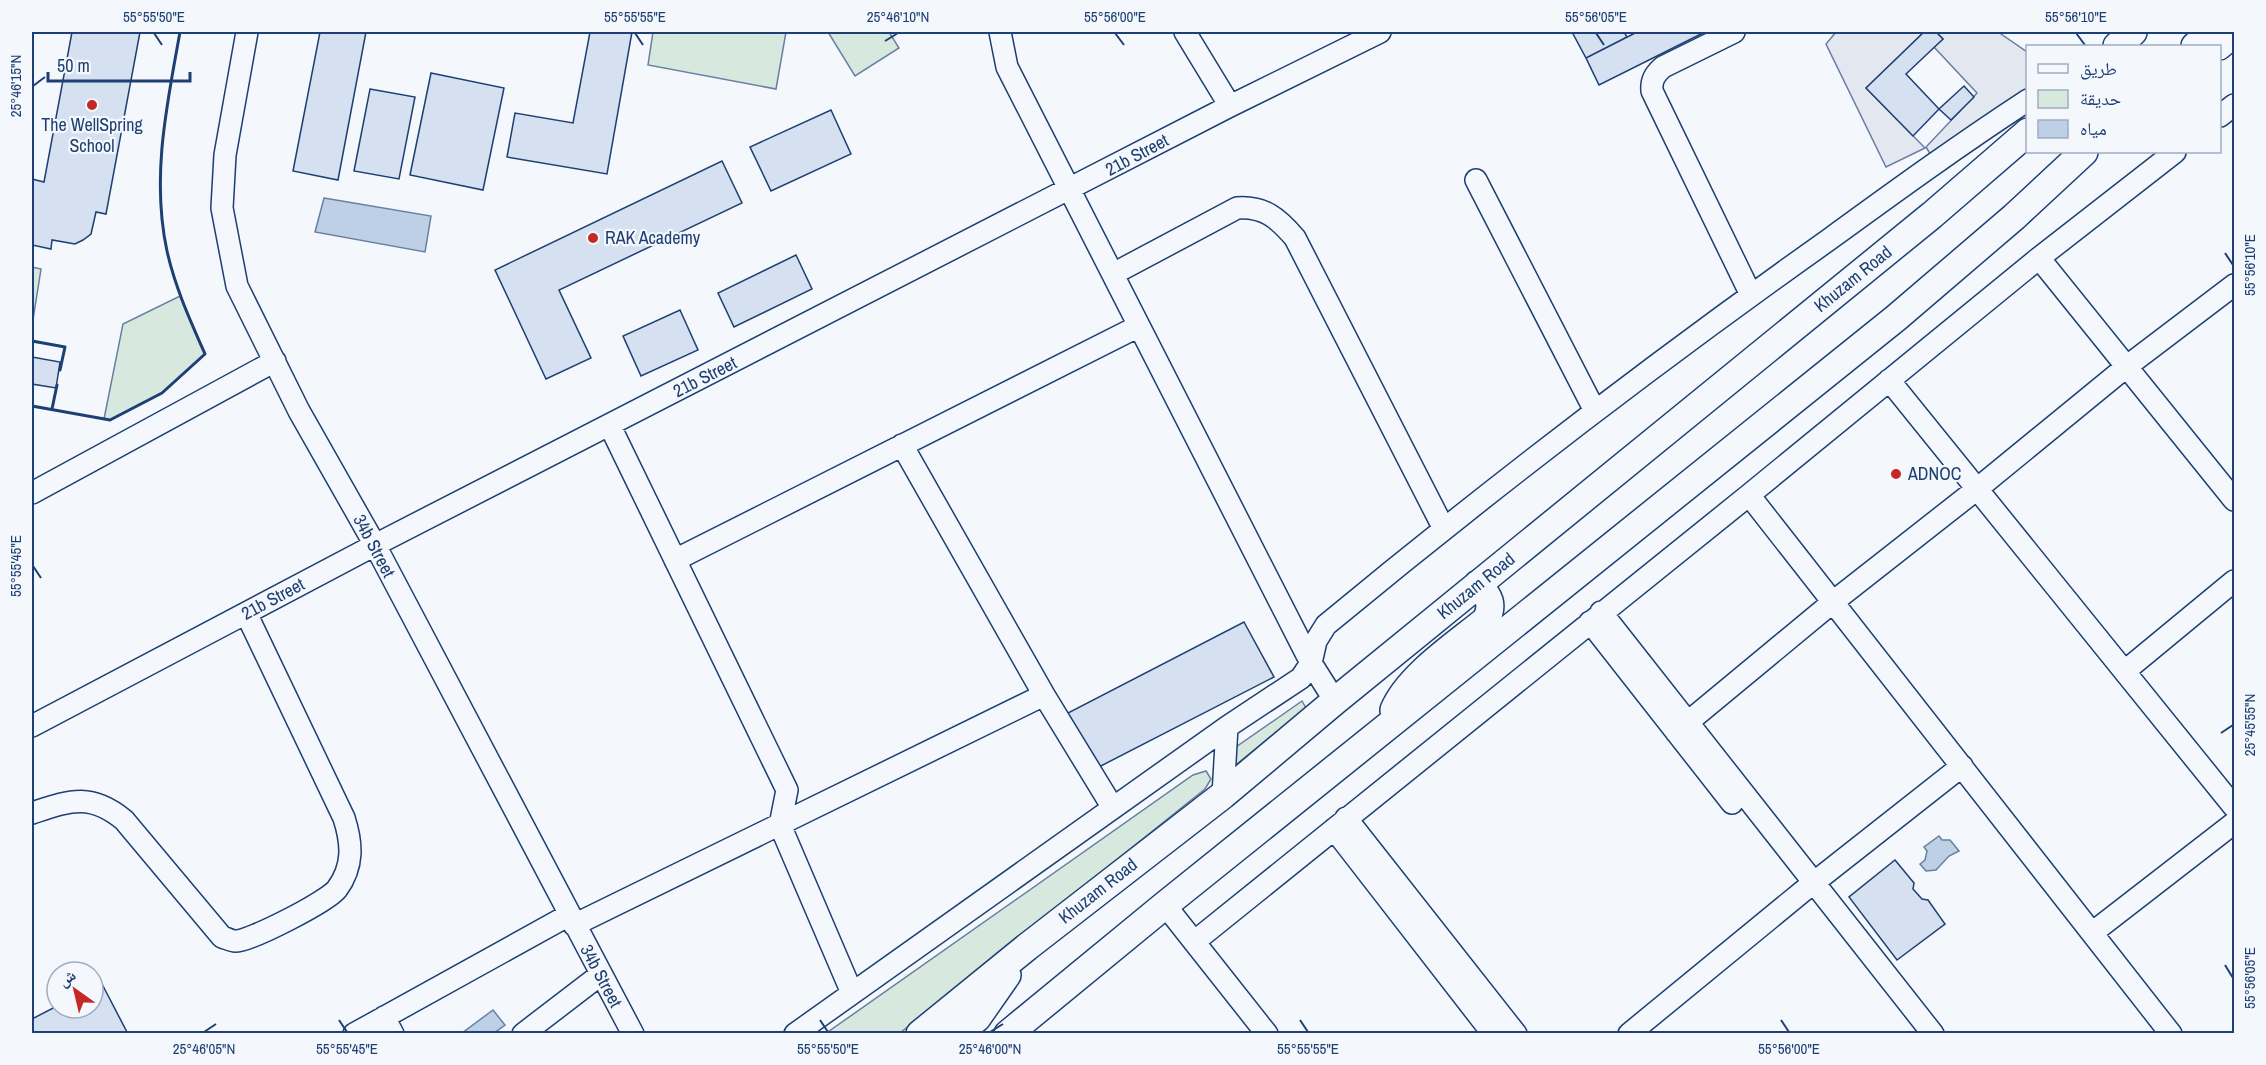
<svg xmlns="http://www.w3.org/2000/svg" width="2266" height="1065" font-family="'Archivo Narrow','Noto Naskh Arabic',sans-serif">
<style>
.green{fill:#d7e8df;stroke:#687fa3;stroke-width:1.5}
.parking{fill:#e3e8f0;stroke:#687fa3;stroke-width:1.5}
.water{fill:#bed0e5;stroke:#687fa3;stroke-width:1.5}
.building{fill:#d5e0f0;stroke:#1d3f73;stroke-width:1.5}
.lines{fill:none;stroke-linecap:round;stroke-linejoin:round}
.minor-casing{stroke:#1d3f73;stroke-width:24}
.major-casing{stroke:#1d3f73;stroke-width:30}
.minor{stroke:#f4f7fb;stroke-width:21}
.major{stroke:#f4f7fb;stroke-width:27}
.wall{stroke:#1d3f73;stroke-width:3}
.ticks{fill:none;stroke:#1d3f73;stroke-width:2}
.poi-dot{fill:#c62828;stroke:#f4f7fb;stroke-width:2}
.labels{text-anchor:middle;stroke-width:4.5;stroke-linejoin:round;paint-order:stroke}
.poi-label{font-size:18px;fill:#1d3f73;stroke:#f4f7fb;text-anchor:start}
.street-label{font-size:18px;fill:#1d3f73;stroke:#f4f7fb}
.neatline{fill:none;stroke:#1d3f73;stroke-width:2}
.ticks-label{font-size:15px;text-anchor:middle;fill:#1d3f73}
</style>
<rect width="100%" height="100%" fill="#f4f7fb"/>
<path class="green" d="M653,32H786L776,89L648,65Z
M828,32H889L899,48L855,76Z
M32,267L41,269L32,326Z
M180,296L205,354L162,393L110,420L104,419L123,324Z
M1302,701L1306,708L1232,768L1236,747Z
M1206,771L1211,779L1205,789L900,1033L825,1034L1193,775Z"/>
<path class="parking" d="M1836,32H1924L1866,88L1925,148L1886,167L1826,44Z
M1936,32H1998L2027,52V99L1938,167L1926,147L1977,93L1934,47L1943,39Z"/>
<path class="water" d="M324,198L431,216L425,252L315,232Z
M1939,836L1942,840H1950L1959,851L1949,856L1936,870L1926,871L1920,864L1925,860L1927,851L1924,847Z
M493,1010L505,1025L494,1033H462Z"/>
<path class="building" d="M72,32H140L106,214L96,212L91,234L83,240L75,244L52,240L51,249L32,245V179L44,182Z
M320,32H366L338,180L293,171Z
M590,32H632L607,174L507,157L515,113L573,123Z
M1572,32H1624L1627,37L1586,58Z
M1637,32H1705L1599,85L1586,58Z
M1924,32H1936L1943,39L1906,74L1939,109L1913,136L1866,88Z
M431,73L504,88L483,190L410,175Z
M1964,86L1974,97L1951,120L1939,109Z
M370,89L415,97L399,179L354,171Z
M831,110L851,154L771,191L750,147Z
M722,161L742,203L559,290L591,358L546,379L495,270Z
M796,255L812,289L734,327L718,293Z
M680,310L698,350L641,376L623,336Z
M32,357L60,362L56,388L32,384Z
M1244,622L1274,677L1093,770L1066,714Z
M1895,860L1914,883L1913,889L1922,899L1928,900L1945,924L1897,960L1849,897Z
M101,982L128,1034H32V1019L57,1006V1008H93V987Z"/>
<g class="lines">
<g class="minor-casing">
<path id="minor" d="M247,32L225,155L222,208L237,286L299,411L375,545L633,1034
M1000,32L1007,67L1311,663L1335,701
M1185,32L1230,106
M1734,32L1663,67C1655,74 1651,80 1652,91L1751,295
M2220,49L2234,37
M2220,116L2234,105
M1476,180L1595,411
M2039,258L2234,500
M1113,274L1237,208C1264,206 1278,218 1295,238L1444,529
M1889,380L2234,807
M610,426L787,790L780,825L852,993
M902,445L1044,695L1113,808
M32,493L275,361
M1749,495L2171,1034
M675,560L1139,326
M1601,612L1933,1034
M1590,622L1732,803
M2125,671L2234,581
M32,726L375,545L1230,106L1380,32
M1676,732L1833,602L1977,489L2126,367L2234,285
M1223,795L1227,727
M32,813C69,801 90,792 124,820L222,937C226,938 231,941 235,941C249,942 328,901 337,889C354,866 352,843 344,818L246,613
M1346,818L1516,1034
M1334,829L1493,1034
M1165,905L1267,1034
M574,925L1044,695
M2092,933L2234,823
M1194,942L1749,495L2039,258L2175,152
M384,1017L393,1034
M354,1034L569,915
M523,1034L600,975
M795,1034L1227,727L1301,678L1311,663L1316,641L1326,625C1488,491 1655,363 1827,241C1893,193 1959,145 2028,100
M1629,1034L1802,892L1962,766"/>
</g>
<g class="major-casing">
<path id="major" d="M2117,46L2133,32
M2195,46L2210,32
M1394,710C1408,676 1457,644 1486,620C1494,604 1489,597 1478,584
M920,1034L1027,947L1223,795L1335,701L1932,215L2028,132
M957,1034L977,1018L1007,975
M1008,1034L1165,905L1896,318L2014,217L2084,152"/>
</g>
<use href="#minor" class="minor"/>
<use href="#major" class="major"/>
<path class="wall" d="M32,341L65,347L60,370
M32,406L110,420L162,393L205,354C190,320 175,287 167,251C151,177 167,104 180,32
M52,409L57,385"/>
</g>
<path class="ticks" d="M154,33L162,45M635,33L643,45M1115,33L1124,45M1596,33L1604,45M2076,33L2085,45M885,41L898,33M33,86L45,77M2225,253L2233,265M33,566L41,578M2221,733L2233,725M2225,965L2233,978M339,1020L347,1032M820,1020L828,1032M1300,1020L1308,1032M1781,1020L1789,1032M204,1032L216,1024M990,1032L1003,1024"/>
<g class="poi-dot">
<circle cx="92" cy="105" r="6"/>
<circle cx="593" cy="238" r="6"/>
<circle cx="1896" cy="474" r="6"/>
</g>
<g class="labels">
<g class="poi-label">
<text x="92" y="131" text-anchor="middle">The WellSpring<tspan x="92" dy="21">School</tspan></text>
<text x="605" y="244">RAK Academy</text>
<text x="1908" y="480">ADNOC</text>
</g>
<g class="street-label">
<text transform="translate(1137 155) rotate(-28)" y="6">21b Street</text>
<text transform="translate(1853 279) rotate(-39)" y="6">Khuzam Road</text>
<text transform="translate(705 377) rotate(-27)" y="6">21b Street</text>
<text transform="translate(374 546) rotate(62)" y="6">34b Street</text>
<text transform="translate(1476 586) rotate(-39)" y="6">Khuzam Road</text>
<text transform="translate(273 599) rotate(-28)" y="6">21b Street</text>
<text transform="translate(1098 891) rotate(-38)" y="6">Khuzam Road</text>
<text transform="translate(601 976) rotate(62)" y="6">34b Street</text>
</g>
</g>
<rect width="2266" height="1065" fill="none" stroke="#f4f7fb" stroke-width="66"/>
<rect x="2026" y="45" width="195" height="108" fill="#f4f7fb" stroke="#9eadc5" stroke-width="1.5"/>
<rect x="2038" y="64" width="30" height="9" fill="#f4f7fb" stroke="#9eadc5" stroke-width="1.5"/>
<text x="2080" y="75" font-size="18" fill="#1d3f73">طريق</text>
<rect x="2038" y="90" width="30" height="18" fill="#d7e8df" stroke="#9eadc5" stroke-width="1.5"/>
<text x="2080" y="105" font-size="18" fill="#1d3f73">حديقة</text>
<rect x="2038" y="120" width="30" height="18" fill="#bed0e5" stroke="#9eadc5" stroke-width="1.5"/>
<text x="2080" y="135" font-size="18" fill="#1d3f73">مياه</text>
<g transform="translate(75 990) rotate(326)"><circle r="28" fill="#f4f7fb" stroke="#9eadc5" stroke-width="1.5"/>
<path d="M0-4.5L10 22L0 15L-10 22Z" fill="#c62828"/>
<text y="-9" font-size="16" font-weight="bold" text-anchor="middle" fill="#1d3f73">ش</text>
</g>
<path d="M48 72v9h142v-9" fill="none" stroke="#1d3f73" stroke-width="3"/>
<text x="57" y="72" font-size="18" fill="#1d3f73" stroke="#f4f7fb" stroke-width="4.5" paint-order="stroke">50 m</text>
<rect x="33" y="33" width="2200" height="999" class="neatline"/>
<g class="ticks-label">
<text x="154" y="22">55°55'50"E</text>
<text x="635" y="22">55°55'55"E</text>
<text x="898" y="22">25°46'10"N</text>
<text x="1115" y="22">55°56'00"E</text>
<text x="1596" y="22">55°56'05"E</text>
<text x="2076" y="22">55°56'10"E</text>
<text transform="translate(16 86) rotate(-90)" y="5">25°46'15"N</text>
<text transform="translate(2250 265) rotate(-90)" y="5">55°56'10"E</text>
<text transform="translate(16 566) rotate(-90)" y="5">55°55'45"E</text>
<text transform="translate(2250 725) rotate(-90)" y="5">25°45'55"N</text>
<text transform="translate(2250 978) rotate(-90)" y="5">55°56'05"E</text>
<text x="204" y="1054">25°46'05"N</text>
<text x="347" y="1054">55°55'45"E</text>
<text x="828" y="1054">55°55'50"E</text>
<text x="990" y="1054">25°46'00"N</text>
<text x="1308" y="1054">55°55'55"E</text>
<text x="1789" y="1054">55°56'00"E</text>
</g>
</svg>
